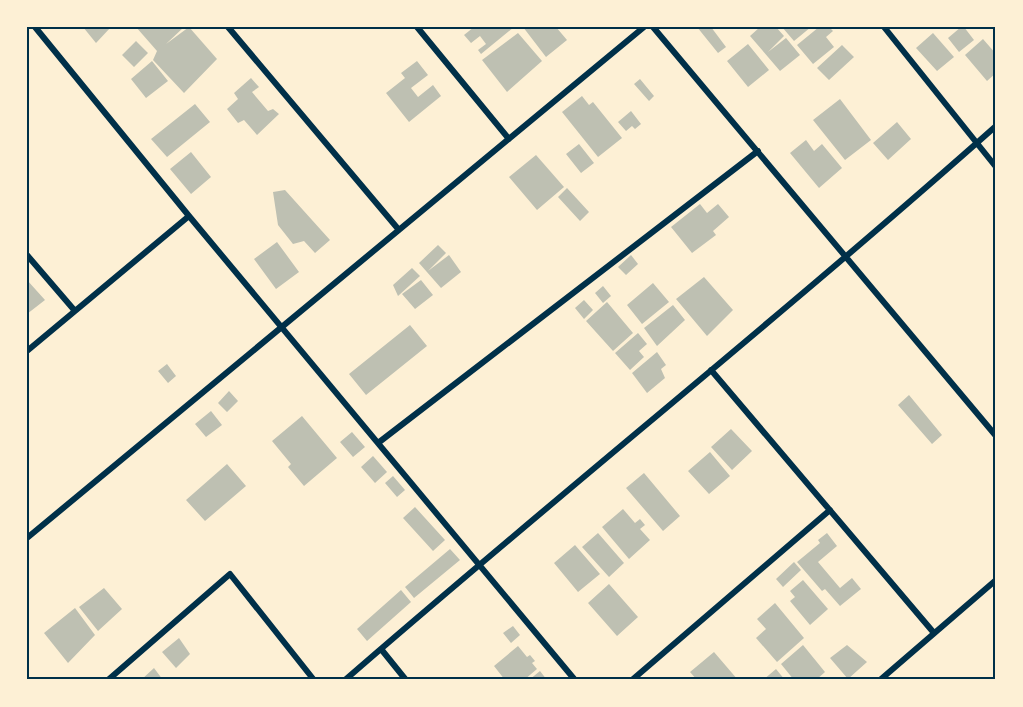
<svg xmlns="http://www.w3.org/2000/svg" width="1023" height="707" font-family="'Noto Sans',sans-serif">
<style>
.building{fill:#bec0b2}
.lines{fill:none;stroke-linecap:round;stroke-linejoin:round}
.minor{stroke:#003049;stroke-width:6}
.neatline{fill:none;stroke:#003049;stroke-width:2}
</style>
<rect width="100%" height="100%" fill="#fdf0d5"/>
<path class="building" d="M83,27H111L96,43Z
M136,27H184L166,44L189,27L217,59L184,93L153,60L157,51Z
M474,27H514L481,54L478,50L486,44L480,36L471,43L464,35Z
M523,27H556L567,40L546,57Z
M697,27H711L726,47L718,53Z
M760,27H776L784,36L768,52L786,38L800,55L780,71L750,36Z
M782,27H811L794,41Z
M819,27H829L833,31L826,37L834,47L813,64L797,45Z
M961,27H964L974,40L959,52L948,38Z
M518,33L542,61L507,92L482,60Z
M933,33L954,57L937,71L916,48Z
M983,39L996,54V73L987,81L965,55Z
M136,41L148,53L134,67L122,55Z
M748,44L769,70L748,87L727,61Z
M842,45L854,57L829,80L817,68Z
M152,61L168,81L146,98L131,79Z
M417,61L428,75L411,88L418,97L433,85L441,96L409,122L386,93L405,78L401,73Z
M251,78L259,87L252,92L268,111L273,109L279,114L257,135L244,120L238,123L227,109L238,99L234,93Z
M640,79L654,96L649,101L634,84Z
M582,96L589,105L593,102L622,138L598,157L562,112Z
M840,99L871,140L845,160L813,120Z
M195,104L210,122L167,157L151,139Z
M631,111L641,124L635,129L632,126L626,131L618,122Z
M897,122L911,139L888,160L873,143Z
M806,140L814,151L822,144L842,168L819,188L790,153Z
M579,144L594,163L581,173L566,154Z
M191,152L211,177L191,194L170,169Z
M536,155L564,187L537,210L509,177Z
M567,188L589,212L580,221L558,197Z
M285,190L330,240L315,253L304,241L293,244L278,225L273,192Z
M700,204L707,213L718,204L729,217L713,231L716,235L692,253L671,227Z
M277,242L299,272L276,289L254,259Z
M438,245L446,253L428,271L449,255L461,272L441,288L419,263Z
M631,255L638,264L626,275L618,267Z
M412,268L420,276L398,296L393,285Z
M704,277L733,310L707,336L676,299Z
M27,280L45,300L27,314Z
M421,280L433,295L415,309L402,294Z
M653,283L669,302L642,324L627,305Z
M603,286L611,296L603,303L595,293Z
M584,300L593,310L584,319L575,308Z
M607,302L633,333L613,351L586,321Z
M673,305L685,320L657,346L644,328Z
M410,325L427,346L366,395L349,374Z
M638,333L647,344L639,351L644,357L630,370L615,353Z
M657,352L666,365L661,369L665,378L647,393L632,373Z
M167,364L176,376L168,383L158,371Z
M229,391L238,401L227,412L218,403Z
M909,395L942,435L932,444L898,405Z
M211,411L222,425L206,437L195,424Z
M302,416L337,458L304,486L288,467L291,464L272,441Z
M731,429L752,451L732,470L711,447Z
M352,432L365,447L353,457L340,442Z
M710,452L730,476L709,494L688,471Z
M373,456L387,472L375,483L361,467Z
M227,464L246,486L205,521L186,500Z
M644,473L680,516L663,531L626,488Z
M393,476L405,490L397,497L385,483Z
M415,507L445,540L433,551L403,518Z
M623,509L635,523L640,519L645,525L640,529L650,540L629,559L602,527Z
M598,533L624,563L609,577L582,547Z
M827,533L837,546L818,562L840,588L852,578L861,589L840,606L825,589L822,591L797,562L820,543L818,540Z
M575,545L600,574L578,592L554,563Z
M450,549L460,560L414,598L405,587Z
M794,562L801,570L783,587L776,579Z
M803,580L828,609L810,625L790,601L795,597L790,591Z
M609,584L638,617L617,636L588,603Z
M104,588L122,609L98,631L79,607Z
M401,590L411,602L367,641L357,629Z
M775,603L804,638L777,662L756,638L766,629L757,619Z
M75,608L95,635L68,663L44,633Z
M513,626L520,635L511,643L503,633Z
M179,638L190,654L176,668L162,652Z
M803,645L825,672L816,680H794L781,664Z
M847,645L867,662L848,679L830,658Z
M518,646L527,657L530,655L535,661L532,663L537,669L524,680H505L494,666Z
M714,652L738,680H697L690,672Z
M154,668L163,680H141Z
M776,669L785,680H763Z
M540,671L547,680H529Z"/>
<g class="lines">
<path class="minor" d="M35,27L189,216L575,680
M228,27L399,230
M417,27L509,139
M653,27L996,436
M884,27L996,167
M27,255L75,311
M27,351L189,216
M711,370L934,633
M378,443L758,151
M27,538L644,27
M381,649L406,680
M108,680L230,574L314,680
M345,680C560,493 783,315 996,126
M632,680L830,510
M880,680L996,580"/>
</g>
<rect width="1023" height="707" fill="none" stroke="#fdf0d5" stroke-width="57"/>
<rect x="28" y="28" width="966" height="650" class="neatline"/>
</svg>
